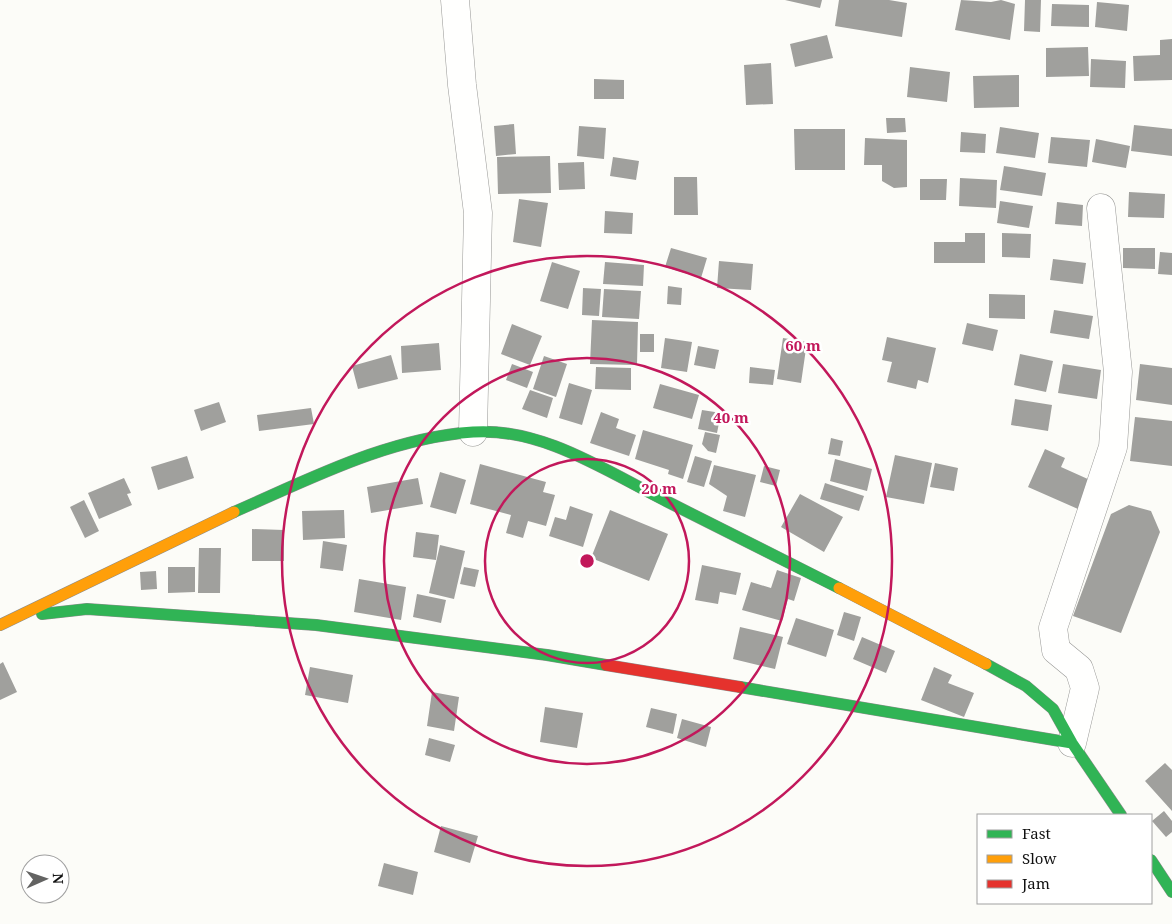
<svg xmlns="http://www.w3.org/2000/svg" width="1172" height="924" font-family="'Noto Serif',serif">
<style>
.building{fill:#a0a09d}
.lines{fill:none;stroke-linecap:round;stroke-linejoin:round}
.street-casing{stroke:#979795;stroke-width:29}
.fast-casing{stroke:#8d8d8c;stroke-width:12}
.slow-casing{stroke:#8d8d8c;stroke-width:12}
.jam-casing{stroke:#8d8d8c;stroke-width:12}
.street{stroke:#fffffe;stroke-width:28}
.fast{stroke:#30b455;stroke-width:11}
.slow{stroke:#ff9f0a;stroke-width:11}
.jam{stroke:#e5322d;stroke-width:11}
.ring{fill:none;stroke:#c2185b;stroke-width:2.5}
.centre{fill:#c2185b;stroke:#fff;stroke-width:2.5}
.ring-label{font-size:15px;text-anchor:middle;font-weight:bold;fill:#c2185b;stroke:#fff;stroke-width:5;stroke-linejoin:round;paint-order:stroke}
</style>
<rect width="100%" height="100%" fill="#fcfcf8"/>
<path class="building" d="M785,0H822L820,8Z
M839,0H889L907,3L902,37L835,26Z
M961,0L991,2L1001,0L1015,4L1010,40L955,30Z
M1025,0H1041L1040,32L1024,31Z
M1097,2L1129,5L1127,31L1095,27Z
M1052,4L1089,5V27L1051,26Z
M827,35L833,58L795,67L790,44Z
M1172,39V80L1134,81L1133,56L1160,55V40Z
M1088,47L1089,76L1046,77V48Z
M1091,59L1126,61L1125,88L1090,87Z
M771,63L773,104L746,105L744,65Z
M910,67L950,72L947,102L907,97Z
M1019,75V107L974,108L973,76Z
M594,79L624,80V99H594Z
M886,118H905L906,132L887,133Z
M514,124L516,154L496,156L494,126Z
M1134,125L1172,129V156L1131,151Z
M579,126L606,128L604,159L577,156Z
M1000,127L1039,133L1035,158L996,153Z
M794,129H845V170H795Z
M961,132L986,134L985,153L960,152Z
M1051,137L1090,140L1087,167L1048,163Z
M865,138L907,140V187L894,188L882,181V165H864Z
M1096,139L1130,146L1126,168L1092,162Z
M550,156L551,193L498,194L497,157Z
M613,157L639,161L636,180L610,176Z
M584,162L585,189L559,190L558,163Z
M1004,166L1046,173L1042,196L1000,190Z
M674,177H697L698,215H674Z
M960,178L997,180L996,208L959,206Z
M920,179H947L946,200H920Z
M1129,192L1165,194L1164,218L1128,217Z
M519,199L548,203L541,247L513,242Z
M1000,201L1033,206L1029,228L997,223Z
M1057,202L1083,205L1082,226L1055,224Z
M605,211L633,213L632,234L604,233Z
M965,233H985V263H934V242H965Z
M1002,233L1031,234L1030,258L1002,257Z
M671,248L707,258L701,278L665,267Z
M1123,248H1155V269L1123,268Z
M1160,252L1172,253V275L1158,274Z
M1053,259L1086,263L1083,284L1050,280Z
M719,261L753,264L751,290L717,288Z
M552,262L580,271L568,309L540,301Z
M605,262L644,265L643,286L603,284Z
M668,286L682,288L681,305L667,304Z
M583,288L601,289L599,316L582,315Z
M604,289L641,291L639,319L602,317Z
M989,294L1025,295V319L989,318Z
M1054,310L1093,316L1089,339L1050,333Z
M592,320L638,322L637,365L590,364Z
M967,323L998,330L993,351L962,344Z
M512,324L542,336L530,365L501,354Z
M640,334H654V352H640Z
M887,337L936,348L928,383L918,380L916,389L887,382L892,362L882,360Z
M665,338L692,342L687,372L661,368Z
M783,338L807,342L801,383L777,379Z
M439,343L441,370L402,373L401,346Z
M698,346L719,350L715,369L694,365Z
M1020,354L1053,361L1046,392L1014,385Z
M391,355L398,379L358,389L352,366Z
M544,356L567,364L556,397L533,389Z
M512,364L533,372L527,388L506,380Z
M1063,364L1101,370L1097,399L1058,393Z
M1140,364L1172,368V405L1136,400Z
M596,367L631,368V390L595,389Z
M750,367L775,370L773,385L749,383Z
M569,383L592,390L582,425L559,418Z
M660,384L699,395L692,419L653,408Z
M530,390L553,398L547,418L522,409Z
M1015,399L1052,405L1048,431L1011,425Z
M219,402L226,422L201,431L194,410Z
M311,408L314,424L259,431L257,415Z
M702,410L721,413L717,433L698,429Z
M601,412L619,419L616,428L636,435L629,456L590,443Z
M1135,417L1172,421V466L1130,461Z
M643,430L693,445L683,479L668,474L669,470L635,459Z
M705,432L720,435L716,453L708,451L702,444Z
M831,438L843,441L840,456L828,454Z
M1045,449L1065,458L1061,467L1090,480L1078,509L1028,487Z
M895,455L932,463L924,504L886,497Z
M187,456L194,478L158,490L151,467Z
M695,456L712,461L704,487L687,482Z
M835,459L872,469L867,491L830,481Z
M935,463L958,468L954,491L930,487Z
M480,464L546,482L543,492L555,495L546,526L528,521L523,538L506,533L511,515L470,504Z
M714,465L756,475L745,517L723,511L727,496L709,484Z
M764,466L780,470L776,486L760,482Z
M440,472L466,480L456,514L430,507Z
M124,478L131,493L127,494L132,505L99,519L88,493Z
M418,478L423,504L371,513L367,487Z
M825,483L864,496L859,511L820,499Z
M800,494L843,517L824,552L781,527Z
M84,500L99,531L85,538L70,507Z
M1129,505L1151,511L1160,532L1121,633L1073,616L1111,514Z
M570,506L593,514L583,547L549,536L555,517L566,520Z
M344,510L345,538L303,540L302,511Z
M610,510L668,534L649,581L591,558Z
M252,529L284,530V561H252Z
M416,532L439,535L436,560L413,557Z
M323,541L347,545L343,571L320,568Z
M440,545L465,551L454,599L429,593Z
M199,548H221L220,593H198Z
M702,565L741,573L736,595L720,592L718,604L695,600Z
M168,567H195V592L168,593Z
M464,567L479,570L475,587L460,584Z
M777,570L801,578L794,601L788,599L782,621L742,610L751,582L771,588Z
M156,571L157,589L141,590L140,572Z
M359,579L406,587L401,620L354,612Z
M417,594L446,600L441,623L413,617Z
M844,612L861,617L854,641L837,635Z
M796,618L834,630L826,657L787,644Z
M740,627L783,637L775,669L733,659Z
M862,637L895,651L886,673L853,659Z
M3,662L17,692L0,700V664Z
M310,667L353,675L348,703L305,695Z
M934,667L952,675L948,683L974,693L964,717L921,700Z
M432,692L459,697L454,731L427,726Z
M545,707L583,713L577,748L540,742Z
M651,708L677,714L673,734L646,727Z
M682,719L711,727L706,747L677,738Z
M429,738L455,745L450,762L425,755Z
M1165,763L1172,770V811L1145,781Z
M1164,811L1172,821V832L1166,837L1152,821Z
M441,826L478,836L470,863L434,852Z
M384,863L418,872L413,895L378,886Z"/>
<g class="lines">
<g class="street-casing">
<path id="street" d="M455,0L462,85L478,213L473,432
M1072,743L1085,688L1079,669L1056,650L1053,628L1113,447L1118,372L1101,208"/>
</g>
<g class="fast-casing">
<path id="fast" d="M234,512C310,479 388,438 473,432C543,427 609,473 670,503C726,531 782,559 839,588
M42,614L87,609L316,625L547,655L606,665
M986,664L1026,686L1053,709L1072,743L1121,815
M740,687L1072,743
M1151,860L1172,892"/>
</g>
<g class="slow-casing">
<path id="slow" d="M839,588L986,664
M0,625L234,512"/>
</g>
<g class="jam-casing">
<path id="jam" d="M606,665L740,687"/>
</g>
<use href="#street" class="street"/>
<use href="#fast" class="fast"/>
<use href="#slow" class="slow"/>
<use href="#jam" class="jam"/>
</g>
<g class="ring">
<circle cx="587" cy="561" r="102"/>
<circle cx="587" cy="561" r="203"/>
<circle cx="587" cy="561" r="305"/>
</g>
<circle cx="587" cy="561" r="8" class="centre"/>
<g class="ring-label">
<text x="803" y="351">60 m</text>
<text x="731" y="423">40 m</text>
<text x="659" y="494">20 m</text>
</g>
<rect x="977" y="814" width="175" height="90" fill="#ffffff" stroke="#a0a0a0"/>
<rect x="987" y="830" width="25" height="8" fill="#30b455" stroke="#a0a0a0"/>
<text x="1022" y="839" font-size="15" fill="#111111">Fast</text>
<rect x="987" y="855" width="25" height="8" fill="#ff9f0a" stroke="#a0a0a0"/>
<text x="1022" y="864" font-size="15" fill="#111111">Slow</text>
<rect x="987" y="880" width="25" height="8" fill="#e5322d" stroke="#a0a0a0"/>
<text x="1022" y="889" font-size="15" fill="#111111">Jam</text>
<g transform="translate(45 879) rotate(88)"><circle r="24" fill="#ffffff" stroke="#a0a0a0"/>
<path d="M0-4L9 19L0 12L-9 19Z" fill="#636362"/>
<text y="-8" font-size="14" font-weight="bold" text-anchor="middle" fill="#111111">N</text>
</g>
</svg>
